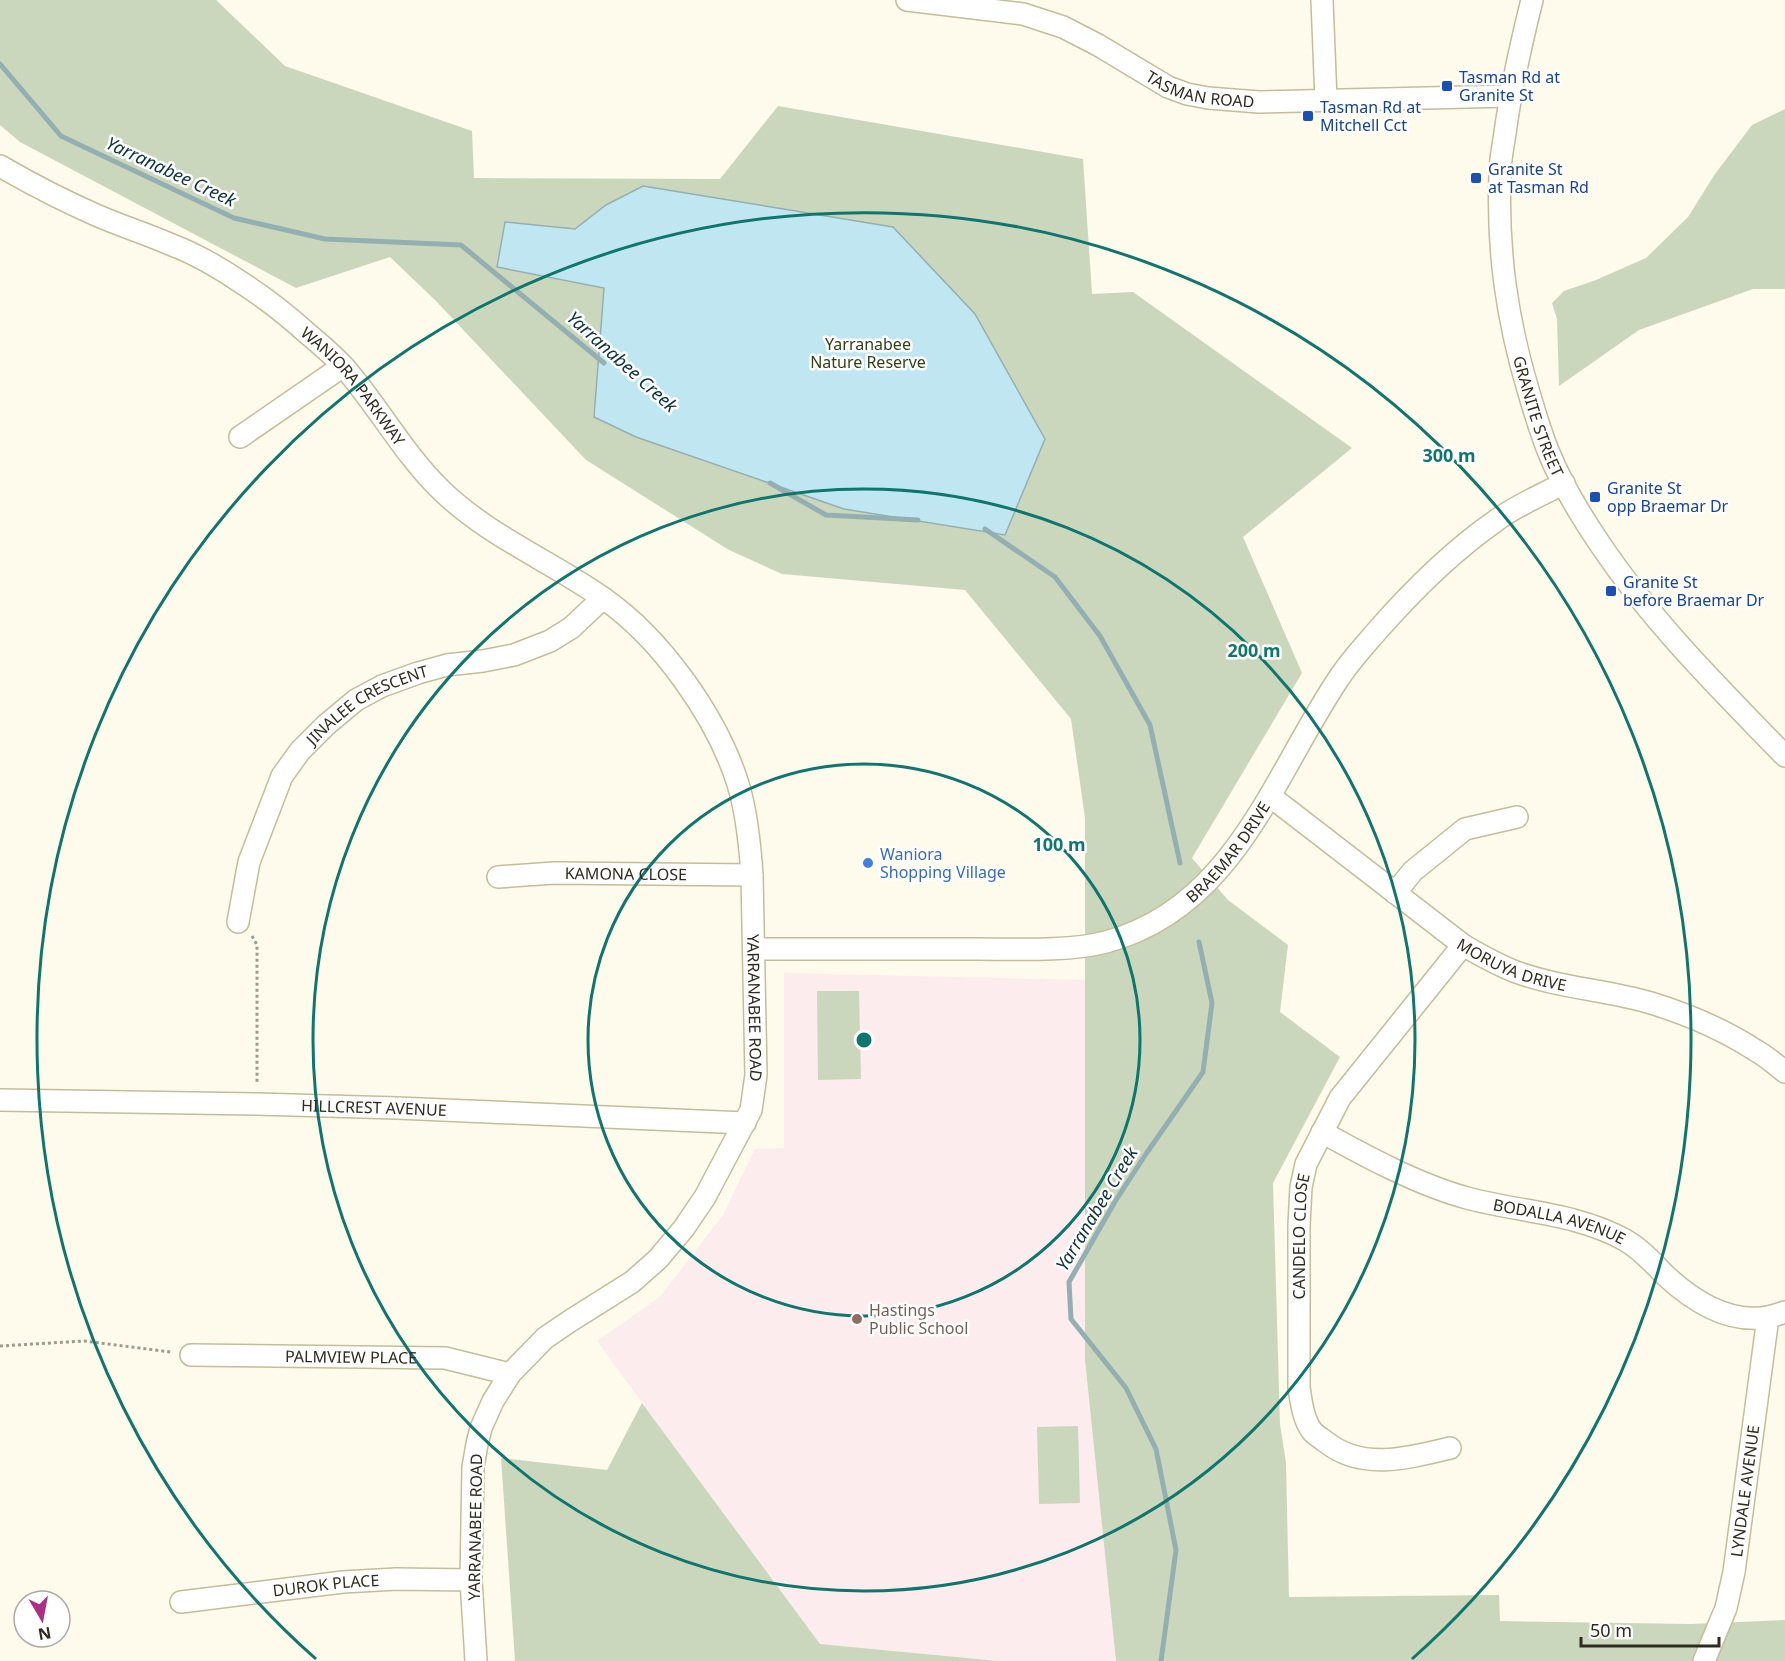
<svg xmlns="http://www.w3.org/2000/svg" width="1785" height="1661" font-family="'Noto Sans',sans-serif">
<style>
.education{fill:#fceced}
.green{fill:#cbd7bd}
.water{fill:#c0e7f1;stroke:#94afb2;stroke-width:1.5}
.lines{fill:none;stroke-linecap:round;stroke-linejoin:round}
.stream{stroke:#94afb2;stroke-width:5}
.minor-casing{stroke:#c5bc9a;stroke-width:24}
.path{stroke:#9f9b8d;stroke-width:3;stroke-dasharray:3 3;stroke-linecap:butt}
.minor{stroke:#fff;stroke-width:21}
.ring{fill:none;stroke:#0f766e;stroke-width:3}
.transit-dot{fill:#1a4fb4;stroke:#fff;stroke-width:2}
.shop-dot{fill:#3f7fe0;stroke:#fff;stroke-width:2}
.education-dot{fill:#8d6e63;stroke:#fff;stroke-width:2}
.labels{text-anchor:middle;stroke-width:5;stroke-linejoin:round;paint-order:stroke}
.transit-label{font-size:16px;fill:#164399;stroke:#fff;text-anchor:start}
.street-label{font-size:16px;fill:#2f2b1e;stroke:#fff}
.park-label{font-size:16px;fill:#304215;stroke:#fff}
.shop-label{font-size:16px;fill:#366cbe;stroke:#fff;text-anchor:start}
.education-label{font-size:16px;fill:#785e54;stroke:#fff;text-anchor:start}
.water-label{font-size:18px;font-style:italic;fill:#0e333c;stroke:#fff}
.centre{fill:#0f766e;stroke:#fff;stroke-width:3}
.ring-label{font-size:18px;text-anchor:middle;font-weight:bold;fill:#0f766e;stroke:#fff;stroke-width:5;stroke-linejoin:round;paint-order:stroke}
</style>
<rect width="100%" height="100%" fill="#fefaec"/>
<path class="education" d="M784,973L1085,980V1360L1116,1661H998L820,1644L597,1341L660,1297L723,1215L755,1149L784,1148Z"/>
<path class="green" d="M0,0H216L285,66L472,131L474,178L720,179L778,106L1083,159L1092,294L1133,292L1352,448L1243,537L1302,673L1192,858L1228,900L1288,945L1280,1012L1340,1057L1273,1183L1280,1424L1286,1463L1289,1597L1499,1595L1500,1621L1691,1624L1785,1620V1661H1116L1085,1360V818L1071,719L965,590L782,574L729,550L586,460L436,301L390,257L296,288L20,142L0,125Z
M1785,109V289H1753L1639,330L1559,386L1557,319L1552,303L1564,291L1596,280L1646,258L1688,217L1715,174L1752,125Z
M817,991H859L861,1079L818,1080Z
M642,1403L820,1644L998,1661H515L501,1458L607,1470Z
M1078,1426L1080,1503L1039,1504L1037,1427Z"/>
<path class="water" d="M643,186L893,227L975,314L1045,439L1005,535L844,509L636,437L594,417L604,288L497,267L505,222L575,229L606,205Z"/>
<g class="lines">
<path class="stream" d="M0,64L61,136L234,218L325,239L461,245L604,363
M770,483L826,515L918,520
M985,529L1055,577L1100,636L1150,725L1180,863
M1161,1661L1176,1550L1156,1449L1126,1388L1071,1319L1069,1282L1116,1200L1146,1154L1203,1072L1212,1003L1199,942"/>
<g class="minor-casing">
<g id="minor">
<path id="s1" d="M907,0L1023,14L1063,27L1098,45L1168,87L1187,94L1208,98L1259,102L1510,96"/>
<path d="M1322,0L1326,100"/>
<path id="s2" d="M1532,0C1521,44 1511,88 1505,133C1503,147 1500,160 1500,174C1497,251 1507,320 1529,393C1535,413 1541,434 1549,453C1562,485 1581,516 1600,544C1653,623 1720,689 1785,756"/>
<path id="s3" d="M0,166C31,184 64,201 96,215C121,226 147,234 172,245C196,254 218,267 239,281C264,297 286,314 308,334C320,344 333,355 344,367C378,406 403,453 441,490C487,535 550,561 603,598C661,638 717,717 738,784C747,813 750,845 752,875L756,1075L751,1110L705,1197L684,1228L658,1259L632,1282L570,1321L545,1338L510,1374L493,1401L481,1428L477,1444L473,1467L471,1580L476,1661"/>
<path d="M240,437L343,366"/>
<path id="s4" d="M1270,796L1463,945C1480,955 1498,965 1516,972C1560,988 1607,990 1651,1003C1687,1014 1724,1030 1755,1050C1766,1056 1775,1064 1785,1072"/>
<path id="s5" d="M498,877L554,873L752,875"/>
<path d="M1395,893L1413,871L1465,829L1517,817"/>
<path id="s6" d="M238,922L249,862L282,776L300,751L326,725L356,700L382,686L418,673L447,665L483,661L514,655L550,641L571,628L603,598"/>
<path id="s7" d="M755,949C828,949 901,949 974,949C1014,949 1068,952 1106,942C1234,908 1273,776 1339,678C1350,661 1364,646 1377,631C1413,590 1452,551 1497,520C1517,505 1542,495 1564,483"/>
<path id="s8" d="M0,1100L257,1104L397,1108L745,1123"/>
<path id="s9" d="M1322,1132C1365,1156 1419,1185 1467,1198C1519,1212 1577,1213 1625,1240C1641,1249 1653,1263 1666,1276C1693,1301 1729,1324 1768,1317C1773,1316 1779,1314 1785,1312"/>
<path id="s10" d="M191,1355L445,1358L510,1374"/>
<path id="s11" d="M1450,1448C1409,1458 1362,1471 1326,1442C1322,1439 1315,1435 1312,1431C1303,1419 1301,1401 1299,1387V1225L1301,1187L1306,1164L1340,1098L1463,945"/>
<path id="s12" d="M181,1602L343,1582L396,1579L471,1580"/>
<path id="s13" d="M1704,1661L1726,1608L1734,1572L1768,1317"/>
</g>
</g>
<path class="path" d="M252,936L257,945V1084
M0,1346L84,1341L171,1352"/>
<use href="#minor" class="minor"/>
</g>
<g class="ring">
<circle cx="864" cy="1040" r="276"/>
<circle cx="864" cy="1040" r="551"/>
<path d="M316 1659A827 827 0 1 1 1412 1659"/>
</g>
<g class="transit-dot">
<rect x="1441" y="80" width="12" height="12" rx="3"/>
<rect x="1302" y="110" width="12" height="12" rx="3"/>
<rect x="1470" y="172" width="12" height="12" rx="3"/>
<rect x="1589" y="491" width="12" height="12" rx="3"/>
<rect x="1605" y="585" width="12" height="12" rx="3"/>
</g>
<circle class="shop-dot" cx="868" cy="863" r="6"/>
<circle class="education-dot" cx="857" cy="1319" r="6"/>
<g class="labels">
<g class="transit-label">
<text x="1459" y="83">Tasman Rd at<tspan x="1459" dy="18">Granite St</tspan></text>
<text x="1320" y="113">Tasman Rd at<tspan x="1320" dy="18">Mitchell Cct</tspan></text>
<text x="1488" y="175">Granite St<tspan x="1488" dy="18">at Tasman Rd</tspan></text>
<text x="1607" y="494">Granite St<tspan x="1607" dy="18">opp Braemar Dr</tspan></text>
<text x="1623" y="588">Granite St<tspan x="1623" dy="18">before Braemar Dr</tspan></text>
</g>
<g class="street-label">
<text dy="6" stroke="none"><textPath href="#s1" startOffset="312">TASMAN ROAD</textPath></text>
<text dy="6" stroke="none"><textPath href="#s3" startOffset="422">WANIORA PARKWAY</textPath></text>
<text dy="6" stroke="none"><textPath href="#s2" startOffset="424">GRANITE STREET</textPath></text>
<text dy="6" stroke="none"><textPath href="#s6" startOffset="267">JINALEE CRESCENT</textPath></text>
<text dy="6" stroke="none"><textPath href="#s7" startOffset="507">BRAEMAR DRIVE</textPath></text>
<text dy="6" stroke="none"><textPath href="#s5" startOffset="128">KAMONA CLOSE</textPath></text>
<text dy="6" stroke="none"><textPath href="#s4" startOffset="297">MORUYA DRIVE</textPath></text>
<text dy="6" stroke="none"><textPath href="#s3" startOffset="1212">YARRANABEE ROAD</textPath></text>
<text dy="6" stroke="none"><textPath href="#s8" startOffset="374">HILLCREST AVENUE</textPath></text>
<text dy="6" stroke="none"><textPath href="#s9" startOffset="255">BODALLA AVENUE</textPath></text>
<text dy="6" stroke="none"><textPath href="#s11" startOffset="344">CANDELO CLOSE</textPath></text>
<text dy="6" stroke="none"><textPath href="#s10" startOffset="160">PALMVIEW PLACE</textPath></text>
<text dy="6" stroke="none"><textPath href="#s13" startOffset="176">LYNDALE AVENUE</textPath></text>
<text transform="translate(475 1527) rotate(-89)" y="6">YARRANABEE ROAD</text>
<text dy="6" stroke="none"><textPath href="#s12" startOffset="146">DUROK PLACE</textPath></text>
</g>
<g class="park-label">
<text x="868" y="350">Yarranabee<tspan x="868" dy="18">Nature Reserve</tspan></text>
</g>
<g class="shop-label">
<text x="880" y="860">Waniora<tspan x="880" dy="18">Shopping Village</tspan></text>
</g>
<g class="education-label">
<text x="869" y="1316">Hastings<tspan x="869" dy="18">Public School</tspan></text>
</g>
<g class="water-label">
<text transform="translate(171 172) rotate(25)" y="6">Yarranabee Creek</text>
<text transform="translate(622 362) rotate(42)" y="6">Yarranabee Creek</text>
<text transform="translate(1097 1209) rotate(-59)" y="6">Yarranabee Creek</text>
</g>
</g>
<circle cx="864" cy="1040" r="9" class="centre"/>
<g class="ring-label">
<text x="1449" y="462">300 m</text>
<text x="1254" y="657">200 m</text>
<text x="1059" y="851">100 m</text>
</g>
<g transform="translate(42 1619) rotate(170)"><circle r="28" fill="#ffffff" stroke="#acaaa5" stroke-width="1.5"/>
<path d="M0-4.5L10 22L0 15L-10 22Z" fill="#aa3083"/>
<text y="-9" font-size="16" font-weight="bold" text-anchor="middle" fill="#2f2b1e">N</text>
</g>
<path d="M1581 1637v9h138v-9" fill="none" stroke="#2f2b1e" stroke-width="3"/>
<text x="1590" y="1637" font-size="18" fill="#2f2b1e" stroke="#ffffff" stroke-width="4.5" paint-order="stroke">50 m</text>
</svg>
